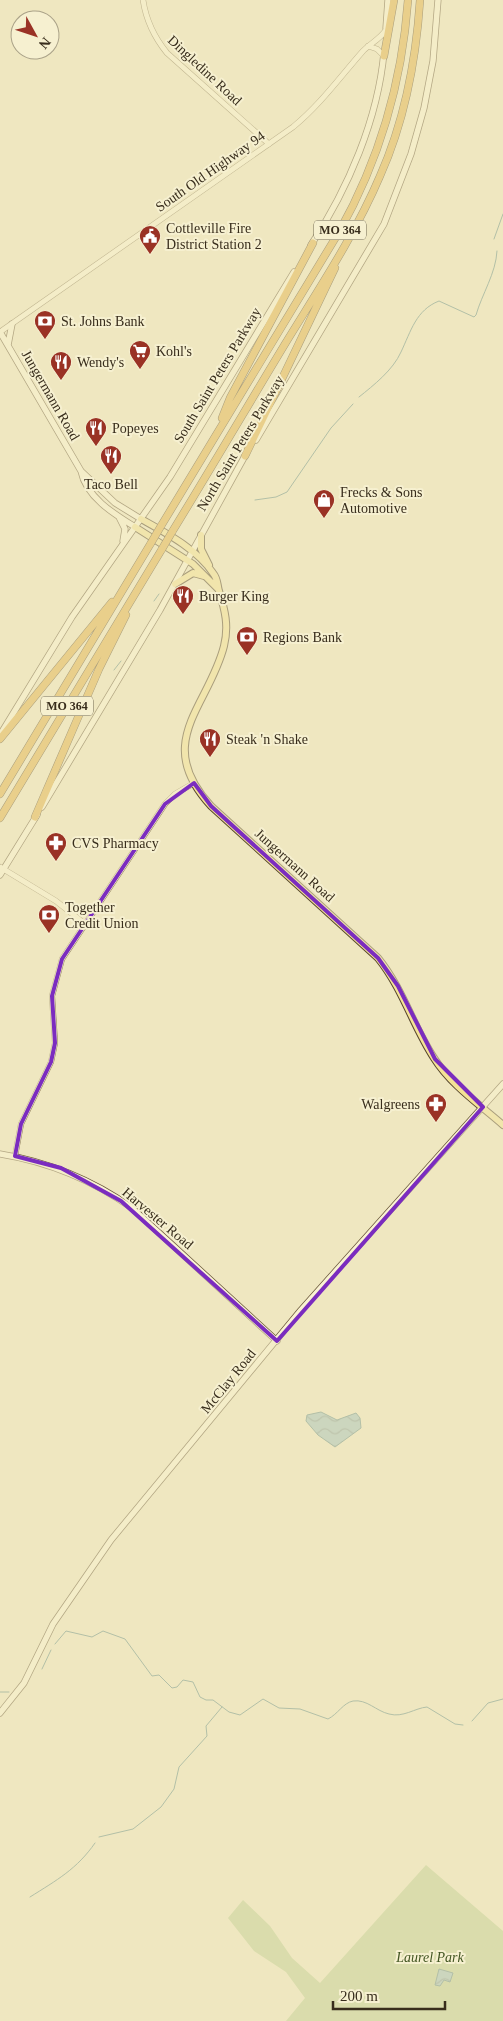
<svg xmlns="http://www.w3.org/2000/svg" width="503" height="2021" font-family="Georgia,serif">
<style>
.green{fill:#c0ce94}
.water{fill:url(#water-waves);stroke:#6a8f8a}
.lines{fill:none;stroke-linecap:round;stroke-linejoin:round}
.stream{stroke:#6a8f8a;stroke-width:1}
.tertiary-casing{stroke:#897857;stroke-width:6}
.secondary-casing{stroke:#6b583b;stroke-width:7}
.primary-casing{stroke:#56452c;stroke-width:8}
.motorway-casing{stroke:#56452c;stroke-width:8}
.tertiary{stroke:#faf3d3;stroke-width:5}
.secondary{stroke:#faf3d3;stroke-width:5.5}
.primary{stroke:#f4e296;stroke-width:6}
.motorway{stroke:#e2b24d;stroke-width:7}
.motorway-bridge-casing{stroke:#56452c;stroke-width:8;stroke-linecap:butt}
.motorway-bridge{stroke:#e2b24d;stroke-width:7}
.marked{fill:none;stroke:#7b2cbf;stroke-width:4;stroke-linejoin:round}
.labels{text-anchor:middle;stroke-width:4;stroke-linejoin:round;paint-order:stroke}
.shield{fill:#f6f0d0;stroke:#716852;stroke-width:1}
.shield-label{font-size:12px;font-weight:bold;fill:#382d1c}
.street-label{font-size:14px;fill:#382d1c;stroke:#f6f0d0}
.poi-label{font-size:14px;fill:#382d1c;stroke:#f6f0d0;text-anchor:start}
.park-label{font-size:14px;font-style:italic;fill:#425522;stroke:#f6f0d0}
</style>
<defs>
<pattern id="water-waves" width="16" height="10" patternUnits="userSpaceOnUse" patternTransform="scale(1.25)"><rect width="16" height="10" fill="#a3c1bc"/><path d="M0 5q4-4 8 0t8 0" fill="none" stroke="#869d98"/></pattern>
</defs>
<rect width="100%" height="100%" fill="#efe7c0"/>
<path class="green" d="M426,1865L503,1931V2021H286L305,1998L286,1972L254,1951L228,1918L243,1900L270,1926L292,1958L320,1983Z"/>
<path class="water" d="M321,1412L337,1420L356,1413L360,1418L361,1428L335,1447L318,1435L306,1421L307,1415Z
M439,1969L453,1973L450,1982L444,1980L440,1986L435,1985Z"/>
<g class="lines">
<path class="stream" d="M494,239L503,214
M359,397C374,385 393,370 401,352C411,331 416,310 439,301L474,317L476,315C482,294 496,273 497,251
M255,500L276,497L287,492L331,428L353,404
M154,601L159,594
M114,670L121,661
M55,1644L66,1631L92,1637L103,1631L125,1639L152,1676L159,1675L172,1688L177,1687L183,1680L193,1682L200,1697L206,1700H213L229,1712L240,1715L263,1699L279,1708L300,1709L328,1719C338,1714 343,1703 353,1701C367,1699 376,1711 389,1714C403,1718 415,1708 427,1707L455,1724L463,1725
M42,1669L51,1650
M0,1692H9
M472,1721L488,1703L503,1699
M99,1837L133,1829L161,1807L174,1789L179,1767L207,1736L206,1726L222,1707
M30,1897C57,1880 77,1869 95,1843"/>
<g class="tertiary-casing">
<path id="tertiary" d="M143,0C146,20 154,37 167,53L269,144
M368,46L377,49L384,56
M0,332L293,127C320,105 340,77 363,51C371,43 380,39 386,30
M0,867L56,901L85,924
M15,1156L21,1124L51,1062L55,1043L52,996L62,959L165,804L175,794L194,783"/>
</g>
<g class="secondary-casing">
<path id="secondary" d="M386,28L388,0
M311,245C348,189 378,119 384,52
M0,332L81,471L115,503L141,519
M8,345L12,324
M256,440L384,224L411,154L424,108L433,61L438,0
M81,471C86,497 114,514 135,527
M119,517L125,529L123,541
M0,735L72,617L170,477L294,272
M42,807L160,610L246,454
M0,875L37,815
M0,1154C49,1162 91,1179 132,1208L277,1341
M0,1713L24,1683L53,1624L111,1540L301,1310L503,1084"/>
</g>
<g class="primary-casing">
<path id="primary" d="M141,519C166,533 197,549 213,573C218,579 217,584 219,591C225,610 229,626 224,646C209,706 152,742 211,806L378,958C403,989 413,1026 434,1058C451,1085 479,1104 503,1125
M135,527L193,564L218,589
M201,535V549L209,565
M175,584L193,573L204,576"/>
</g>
<g class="motorway-casing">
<path id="motorway" d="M384,56L394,0
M222,418L230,398L313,243
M245,456L335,268
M161,526L339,232C380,159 402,83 408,0
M172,532C210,470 247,407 285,344C318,290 355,235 380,176C405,120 416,61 420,0
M0,739L112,602
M0,794L151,543
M35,817L99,669L126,615
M0,818L162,549"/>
</g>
<use href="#tertiary" class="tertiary"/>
<use href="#secondary" class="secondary"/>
<use href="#primary" class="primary"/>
<use href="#motorway" class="motorway"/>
<g class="motorway-bridge-casing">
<path id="motorway-bridge" d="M151,543L161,526
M162,549L172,532"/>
</g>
<use href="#motorway-bridge" class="motorway-bridge"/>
</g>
<path d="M0 0H503V2021H0ZM194,783L211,806L378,958L398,986L435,1059L483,1107L277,1341L121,1201L61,1168L15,1156L21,1124L51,1062L55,1043L52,996L62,959L165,804Z" fill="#efe7c0" fill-opacity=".55" fill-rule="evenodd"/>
<path class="marked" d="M194,783L211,806L378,958L398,986L435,1059L483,1107L277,1341L121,1201L61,1168L15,1156L21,1124L51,1062L55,1043L52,996L62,959L165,804Z"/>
<defs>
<g id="civic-pin" transform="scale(1.125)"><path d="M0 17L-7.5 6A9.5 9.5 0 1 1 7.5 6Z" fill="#9a3225" stroke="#f6f0d0"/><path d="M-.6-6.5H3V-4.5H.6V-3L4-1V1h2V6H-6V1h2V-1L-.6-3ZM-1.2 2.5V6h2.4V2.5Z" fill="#fff"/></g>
<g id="bank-pin" transform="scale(1.125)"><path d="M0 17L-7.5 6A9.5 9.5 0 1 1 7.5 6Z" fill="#9a3225" stroke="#f6f0d0"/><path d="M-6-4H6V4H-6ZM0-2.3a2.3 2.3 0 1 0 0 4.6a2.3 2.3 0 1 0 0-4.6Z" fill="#fff"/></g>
<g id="supermarket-pin" transform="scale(1.125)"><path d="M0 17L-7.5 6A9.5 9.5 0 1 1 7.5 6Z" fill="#9a3225" stroke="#f6f0d0"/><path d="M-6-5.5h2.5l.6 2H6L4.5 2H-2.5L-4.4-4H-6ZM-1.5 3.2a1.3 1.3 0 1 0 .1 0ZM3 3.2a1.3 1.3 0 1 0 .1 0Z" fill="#fff"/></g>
<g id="restaurant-pin" transform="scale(1.125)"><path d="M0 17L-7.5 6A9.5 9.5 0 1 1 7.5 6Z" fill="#9a3225" stroke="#f6f0d0"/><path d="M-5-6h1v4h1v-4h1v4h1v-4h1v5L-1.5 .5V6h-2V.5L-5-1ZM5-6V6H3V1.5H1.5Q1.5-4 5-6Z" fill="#fff"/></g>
<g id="shop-pin" transform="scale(1.125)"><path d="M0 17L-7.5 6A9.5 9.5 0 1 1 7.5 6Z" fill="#9a3225" stroke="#f6f0d0"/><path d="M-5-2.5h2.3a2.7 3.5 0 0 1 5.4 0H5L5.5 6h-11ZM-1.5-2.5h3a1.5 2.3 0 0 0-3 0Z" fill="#fff"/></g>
<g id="pharmacy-pin" transform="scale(1.125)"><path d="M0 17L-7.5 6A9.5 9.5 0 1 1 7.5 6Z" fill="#9a3225" stroke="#f6f0d0"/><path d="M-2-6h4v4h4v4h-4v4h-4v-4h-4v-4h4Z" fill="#fff"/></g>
</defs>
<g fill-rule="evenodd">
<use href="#civic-pin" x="150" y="236"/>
<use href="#bank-pin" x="45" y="321"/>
<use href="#supermarket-pin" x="140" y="351"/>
<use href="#restaurant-pin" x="61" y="362"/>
<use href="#restaurant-pin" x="96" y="428"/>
<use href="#restaurant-pin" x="111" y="456"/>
<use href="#shop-pin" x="324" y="500"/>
<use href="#restaurant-pin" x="183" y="596"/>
<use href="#bank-pin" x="247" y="637"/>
<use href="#restaurant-pin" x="210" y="739"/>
<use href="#pharmacy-pin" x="56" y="843"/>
<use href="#bank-pin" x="49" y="915"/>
<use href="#pharmacy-pin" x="436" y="1104"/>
</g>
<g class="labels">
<g class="shield">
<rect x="314" y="220.5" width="52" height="19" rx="4"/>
<rect x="41" y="696.5" width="52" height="19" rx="4"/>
</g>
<g class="shield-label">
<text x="340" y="234">MO 364</text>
<text x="67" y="710">MO 364</text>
</g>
<g class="street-label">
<text transform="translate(205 70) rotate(43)" y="5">Dingledine Road</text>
<text transform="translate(210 171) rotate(-35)" y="5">South Old Highway 94</text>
<text transform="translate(217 375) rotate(-59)" y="5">South Saint Peters Parkway</text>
<text transform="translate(51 395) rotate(60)" y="5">Jungermann Road</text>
<text transform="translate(240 443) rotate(-59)" y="5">North Saint Peters Parkway</text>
<text transform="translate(295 865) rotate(42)" y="5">Jungermann Road</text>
<text transform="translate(158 1218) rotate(40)" y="5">Harvester Road</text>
<text transform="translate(228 1381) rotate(-51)" y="5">McClay Road</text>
</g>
<g class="poi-label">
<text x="166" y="233">Cottleville Fire<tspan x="166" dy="16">District Station 2</tspan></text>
<text x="61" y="326">St. Johns Bank</text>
<text x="156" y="356">Kohl's</text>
<text x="77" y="367">Wendy's</text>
<text x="112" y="433">Popeyes</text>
<text x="111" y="489" text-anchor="middle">Taco Bell</text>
<text x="340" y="497">Frecks &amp; Sons<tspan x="340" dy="16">Automotive</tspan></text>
<text x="199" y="601">Burger King</text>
<text x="263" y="642">Regions Bank</text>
<text x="226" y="744">Steak 'n Shake</text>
<text x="72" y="848">CVS Pharmacy</text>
<text x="65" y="912">Together<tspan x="65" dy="16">Credit Union</tspan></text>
<text x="420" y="1109" text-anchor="end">Walgreens</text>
</g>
<g class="park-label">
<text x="430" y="1962">Laurel Park</text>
</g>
</g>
<g transform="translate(35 35) rotate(130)"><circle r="24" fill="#f6f0d0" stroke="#aaa288"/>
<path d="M0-4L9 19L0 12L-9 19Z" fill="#9a3225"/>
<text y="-8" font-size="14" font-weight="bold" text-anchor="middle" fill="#382d1c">N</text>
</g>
<path d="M333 2001v8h112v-8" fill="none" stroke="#382d1c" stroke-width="2.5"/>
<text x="340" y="2001" font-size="15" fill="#382d1c" stroke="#f6f0d0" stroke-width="4" paint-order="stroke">200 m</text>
</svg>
